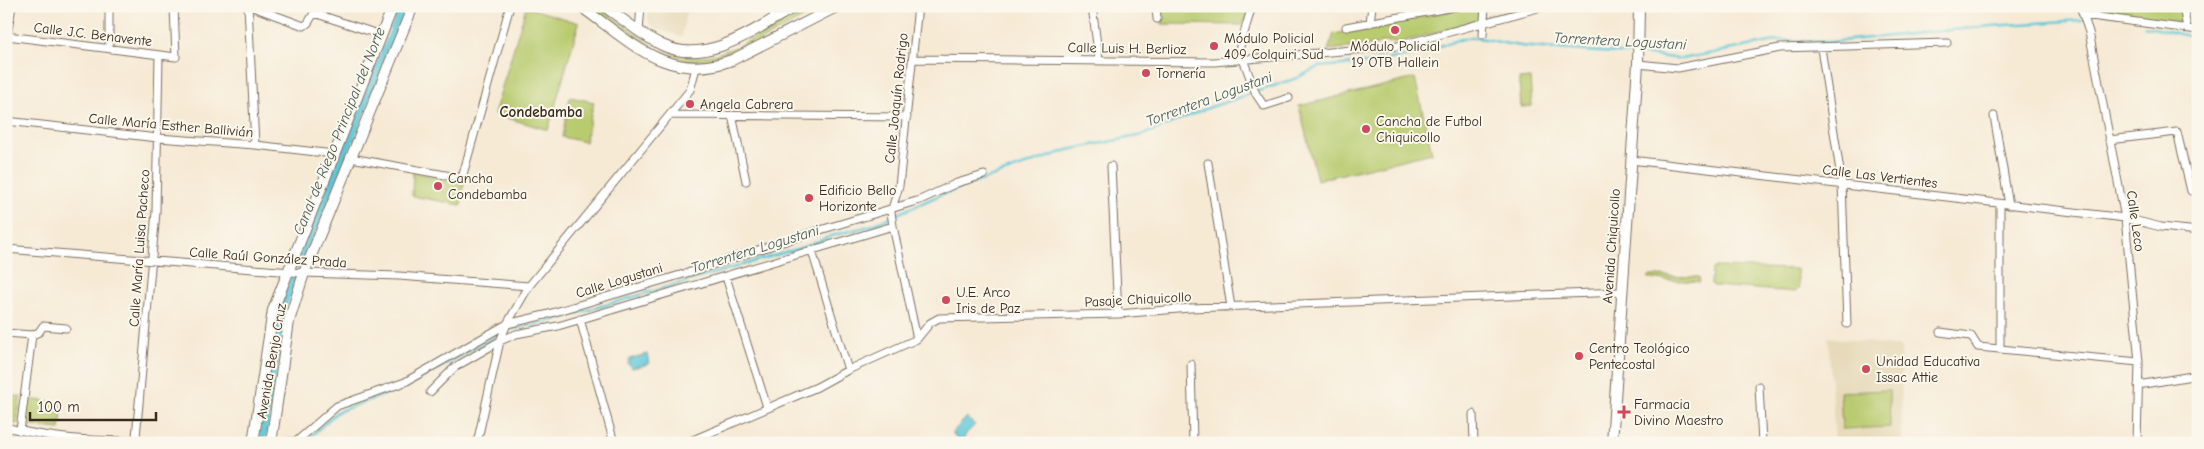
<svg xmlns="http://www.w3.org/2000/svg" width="2204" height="449" font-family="'Comic Neue',sans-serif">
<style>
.built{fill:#e7daba}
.green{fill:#b8cb6e;stroke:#7a7a46}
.water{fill:#5dc7d8;stroke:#4c787b}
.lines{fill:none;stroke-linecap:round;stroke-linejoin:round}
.stream{stroke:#5dc7d8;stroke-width:2.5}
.canal{stroke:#5dc7d8;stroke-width:9}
.minor-casing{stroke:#7c6d5e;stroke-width:9}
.secondary-casing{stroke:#7c6d5e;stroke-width:12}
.minor{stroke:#fff;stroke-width:7}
.secondary{stroke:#fff;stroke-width:10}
.poi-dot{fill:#d1495b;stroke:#fbf7ec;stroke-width:2}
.labels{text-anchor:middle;stroke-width:4;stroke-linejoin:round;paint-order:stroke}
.street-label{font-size:14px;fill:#3b2a1e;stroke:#fbf7ec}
.poi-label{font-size:14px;fill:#3b2a1e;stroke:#fbf7ec;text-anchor:start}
.water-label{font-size:15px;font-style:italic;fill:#455956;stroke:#fbf7ec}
.neighbourhood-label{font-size:15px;font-weight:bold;fill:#3b2a1e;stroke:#fbf7ec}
</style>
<rect width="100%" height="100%" fill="#fbf7ec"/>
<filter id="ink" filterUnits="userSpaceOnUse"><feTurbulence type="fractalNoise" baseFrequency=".02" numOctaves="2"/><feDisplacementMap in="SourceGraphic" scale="10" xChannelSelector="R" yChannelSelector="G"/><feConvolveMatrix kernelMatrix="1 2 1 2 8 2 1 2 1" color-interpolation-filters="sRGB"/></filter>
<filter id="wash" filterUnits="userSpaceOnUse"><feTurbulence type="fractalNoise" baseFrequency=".0096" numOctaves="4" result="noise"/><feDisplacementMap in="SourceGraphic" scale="20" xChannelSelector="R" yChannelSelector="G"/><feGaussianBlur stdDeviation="1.12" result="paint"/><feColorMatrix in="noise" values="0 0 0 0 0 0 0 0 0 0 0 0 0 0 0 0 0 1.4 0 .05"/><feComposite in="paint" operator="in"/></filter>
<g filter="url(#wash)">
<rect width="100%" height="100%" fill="#f6ead5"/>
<path class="built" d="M649,6H687L682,37L656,29L653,25L651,27L648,18Z
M1828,337L1901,347L1902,443H1835Z"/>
<path class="green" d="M589,6H598L657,49L681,56L696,57L713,55L737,47L809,6H825L735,54C668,76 639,43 589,6Z
M1161,6H1210L1215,10L1244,9L1247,14L1242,25L1162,24Z
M1476,6L1481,8V20L1402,42H1381L1377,45L1328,50L1334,34Z
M2086,6H2180L2182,23L2086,11Z
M526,7L579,23L548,130L494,114Z
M1415,78L1432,153L1317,180L1299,106Z
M1530,78L1532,106L1521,107L1519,79Z
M570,97L594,102L585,142L562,137Z
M413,172L464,183L461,205L412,196Z
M1716,267L1797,269L1799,289L1795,292L1714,286L1711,284L1712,270Z
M1650,276L1699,277L1700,282L1651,279L1648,277Z
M1889,390L1890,427L1842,429L1840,392Z
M21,396L17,424L6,423V397Z
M27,399L63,403L60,429L30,426L25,421Z"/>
<path class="water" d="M647,354L649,364L632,368L628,364L629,359Z
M967,417L975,425L966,434L962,443H954L957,438L952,433Z"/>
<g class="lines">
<path class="stream" d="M2144,26L2198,38
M1642,54L1681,59L1781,40L1830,42L1991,26L2082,20
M512,329L547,322L671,286L807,246L831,236L873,225L940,195L1068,150L1143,135L1205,109L1297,78L1318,67L1367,63L1407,56L1465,38C1483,36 1503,44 1521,46C1560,50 1598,52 1636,54
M6,433L26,438L80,443
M301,443L310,437L337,412L408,386L497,335"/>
<path class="canal" d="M299,265L404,6
M263,434L283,304L295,278"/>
</g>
</g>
<g filter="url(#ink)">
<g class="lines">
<g class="minor-casing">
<path id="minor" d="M109,6V48
M248,6L255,145
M250,6L304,26L308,23L314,13L381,35
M1092,6L1099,60
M1156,6L1157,19
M1237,6L1252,7
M2080,6L2089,32L2125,218L2139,362L2137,443
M2183,6L2187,28
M2083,15L2198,30
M1370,23L1372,6
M1346,27L1459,6
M639,31L641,6
M1483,35L1485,6
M7,36L176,57L174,6
M6,41L12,6
M1821,48L1842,184L1847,324
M913,59L1214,62L1398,46L1545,6
M1243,59L1256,94L1264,106L1289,98
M1236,60L1252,6
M1638,64L1678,68L1780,48L1947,43
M670,115L907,117
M732,115L746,181
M1994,116L2009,205
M6,121L158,138L255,145L334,154
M2109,140L2177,132L2191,191
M351,158L462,178L510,6
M1631,160L2125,218L2161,227L2198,231
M1208,163L1231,307
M1111,166L1118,314
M2000,204V348
M6,249L304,273L399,276L529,286
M812,251L848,370
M726,277L767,407
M580,319L614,443
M1940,332L1971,336L1978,347L2139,362
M6,333L32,335L39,332L43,326L66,328
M917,339L893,226L891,212L899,186L918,6
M1191,364L1193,443
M2138,385L2198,375
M1759,386L1762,443
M430,392L455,367L500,341L516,334L558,326L893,226
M1473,414L1474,443
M6,427C46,438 91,441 132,441L136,437L156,212L159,55
M20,431L32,335
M6,438L24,443
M279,443L297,441L337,406L405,382L507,324L545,315L697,270L807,234L920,200L957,183L984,175
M477,443L500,341L507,324L529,286L690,90L696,68
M686,443L817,387L848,370L917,339L930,323L939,318L1118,314L1190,308L1622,292"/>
</g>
<g class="secondary-casing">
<path id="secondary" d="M580,6C629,40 667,84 732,60L838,6
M604,6C623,19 641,35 662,45C708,67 758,27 796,6
M253,443L273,310L393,6
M271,443L289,321L304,273L413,6
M1612,443L1638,64L1639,6"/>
</g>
<use href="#minor" class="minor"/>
<use href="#secondary" class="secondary"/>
</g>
</g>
<g class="poi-dot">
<circle cx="1395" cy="30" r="5"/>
<circle cx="1214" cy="46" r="5"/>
<circle cx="1146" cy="73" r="5"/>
<circle cx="690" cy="104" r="5"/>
<circle cx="1366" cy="129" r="5"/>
<circle cx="438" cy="186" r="5"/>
<circle cx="809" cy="198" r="5"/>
<circle cx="946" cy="300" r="5"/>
<circle cx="1579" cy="356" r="5"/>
<circle cx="1866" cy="369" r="5"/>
<path d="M1621.5 404.5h5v5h5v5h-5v5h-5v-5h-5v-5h5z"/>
</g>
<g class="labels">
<g class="street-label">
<text transform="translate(93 34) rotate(7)" y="5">Calle J.C. Benavente</text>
<text transform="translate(1127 48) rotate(1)" y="5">Calle Luis H. Berlioz</text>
<text transform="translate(896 98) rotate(-84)" y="5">Calle Joaquín Rodrigo</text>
<text transform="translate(171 125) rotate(5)" y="5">Calle María Esther Ballivián</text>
<text transform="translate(1880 176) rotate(7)" y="5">Calle Las Vertientes</text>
<text transform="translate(2136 221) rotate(82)" y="5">Calle Leco</text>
<text transform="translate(1611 246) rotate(-86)" y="5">Avenida Chiquicollo</text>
<text transform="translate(139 248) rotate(-86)" y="5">Calle María Luisa Pacheco</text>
<text transform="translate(268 257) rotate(4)" y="5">Calle Raúl González Prada</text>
<text transform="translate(619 280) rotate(-17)" y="5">Calle Logustani</text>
<text transform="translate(1138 299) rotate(-3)" y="5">Pasaje Chiquicollo</text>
<text transform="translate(271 361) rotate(-80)" y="5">Avenida Benjo Cruz</text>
</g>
<g class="poi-label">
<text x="1224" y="43">Módulo Policial<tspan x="1224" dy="16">409 Colquiri Sud</tspan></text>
<text x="1395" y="51" text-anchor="middle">Módulo Policial<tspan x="1395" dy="16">19 OTB Hallein</tspan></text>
<text x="1156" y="78">Tornería</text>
<text x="700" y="109">Angela Cabrera</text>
<text x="1376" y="126">Cancha de Futbol<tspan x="1376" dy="16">Chiquicollo</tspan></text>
<text x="448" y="183">Cancha<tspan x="448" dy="16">Condebamba</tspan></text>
<text x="819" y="195">Edificio Bello<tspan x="819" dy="16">Horizonte</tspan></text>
<text x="956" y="297">U.E. Arco<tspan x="956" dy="16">Iris de Paz</tspan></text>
<text x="1589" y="353">Centro Teológico<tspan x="1589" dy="16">Pentecostal</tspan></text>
<text x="1876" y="366">Unidad Educativa<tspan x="1876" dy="16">Issac Attie</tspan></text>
<text x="1634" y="409">Farmacia<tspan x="1634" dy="16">Divino Maestro</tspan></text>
</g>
<g class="water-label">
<text transform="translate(1620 41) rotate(3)" y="5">Torrentera Logustani</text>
<text transform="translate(1209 99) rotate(-20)" y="5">Torrentera Logustani</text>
<text transform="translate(339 131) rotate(-68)" y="5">Canal de Riego Principal del Norte</text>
<text transform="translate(755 249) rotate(-17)" y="5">Torrentera Logustani</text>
</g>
<g class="neighbourhood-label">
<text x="541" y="117">Condebamba</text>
</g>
</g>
<rect width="2204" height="449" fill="none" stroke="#fbf7ec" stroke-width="25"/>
<path d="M30 412v8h126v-8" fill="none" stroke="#3b2a1e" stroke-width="2.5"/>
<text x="38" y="412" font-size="15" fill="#3b2a1e" stroke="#fbf7ec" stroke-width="4" paint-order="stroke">100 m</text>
</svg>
